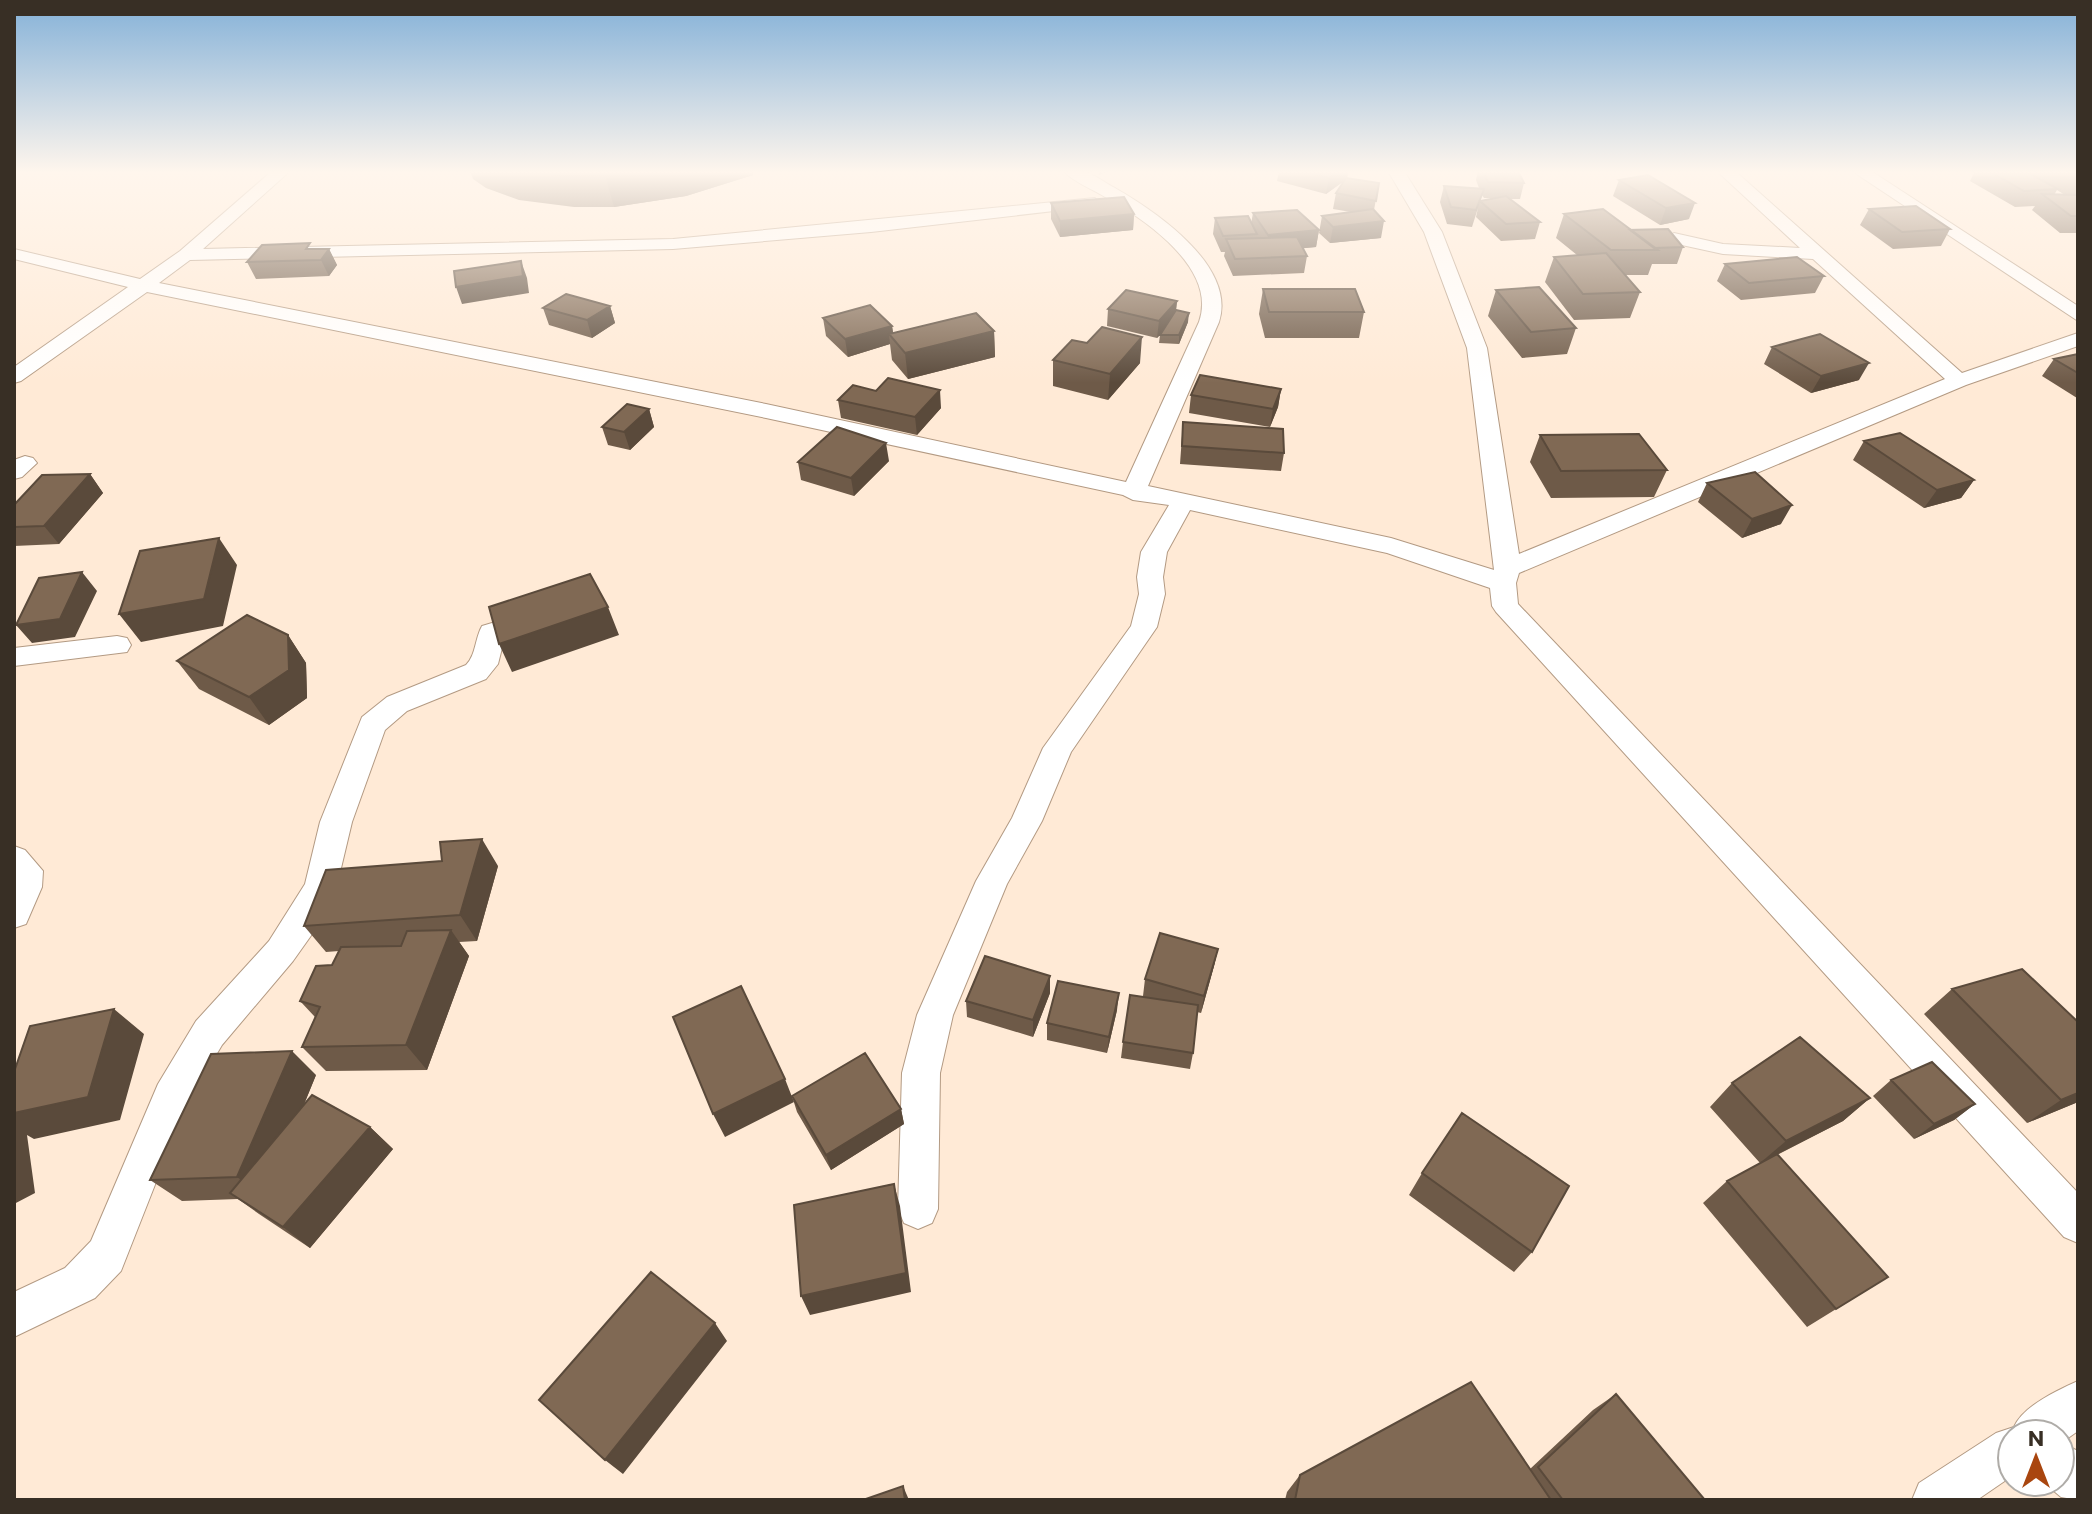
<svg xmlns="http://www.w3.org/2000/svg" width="2092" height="1514" font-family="Commissioner,sans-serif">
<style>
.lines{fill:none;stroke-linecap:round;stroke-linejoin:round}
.street-casing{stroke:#b39a83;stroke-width:2}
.street{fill:#fff;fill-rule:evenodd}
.wall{fill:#6e5a48;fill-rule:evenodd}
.shaded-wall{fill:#5a4a3b}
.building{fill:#806954;stroke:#5a4a3b;stroke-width:2}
</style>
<rect width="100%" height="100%" fill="#ffead6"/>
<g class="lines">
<g class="street-casing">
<path id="street" d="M272,171H290L203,249L673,239L1095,198L1098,202L1089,207L871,232L673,249L190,260L159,283L766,404L1126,482L1199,322C1218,268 1144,219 1105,197C1092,189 1074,182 1063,171C1069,171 1076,170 1082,171C1093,173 1105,183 1115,188C1155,211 1237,266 1219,322L1148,486L1391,538L1494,570L1467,348L1424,232L1388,171H1404L1442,232L1487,348L1519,554L1945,379L1813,259L1723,254L1668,242L1665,238L1674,233L1723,244L1800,248L1717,171H1735L1962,373L2078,333V346L1966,385L1519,573L1516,583L1518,604L2078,1193V1243L2064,1237L1496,612L1492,606L1490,588L1387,553L1190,510L1167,552L1163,577L1165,594L1157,627L1071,752L1042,821L1007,884L953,1015L940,1073L938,1209L932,1223L918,1229L904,1223L898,1209L902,1073L917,1015L976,881L1012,818L1043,748L1131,626L1139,594L1137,577L1141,552L1169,505L1133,500L1123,495L766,418L147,292L21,381L14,383V367L128,287L14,259V249L140,279L180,251Z
M1852,171H1871L2078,306V321Z
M25,456L33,458L37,463L22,477L14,479V460Z
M492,623L502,626L506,632L498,664L486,679L407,711L385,730L352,822L337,885L315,930L293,961L222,1045L186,1106L121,1271L95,1298L14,1337V1292L65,1268L91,1241L158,1084L196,1021L269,941L305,884L320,822L362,717L387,697L466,665C476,655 475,638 482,626Z
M117,636L127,638L131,645L127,652L14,666V648Z
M14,846L25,850L43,871L42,887L26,924L14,928Z
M2078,1381V1431L2061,1443L2078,1451V1500L2061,1497L2043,1482H2060V1434H2012V1476L1977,1500H1912L1919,1483L1996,1433L2014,1427C2023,1406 2058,1390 2078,1381Z"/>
</g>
<use href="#street" class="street"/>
</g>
<path class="wall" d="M470,171H680L753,175L686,196L614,207H574L519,200L486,188L473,179Z
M1279,171H1348L1347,178L1379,183L1374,210L1381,238L1330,243L1319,233L1322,216L1351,212L1333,209L1336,193L1345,180L1326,194L1277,181Z
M1478,171H1518L1524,183L1520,199H1509L1540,222L1535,239L1501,241L1476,217L1478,208L1472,227L1447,224L1440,202L1444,186L1479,188L1476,180ZM1482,195L1484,198H1495L1480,201Z
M1975,171H2078V233H2060L2032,210L2035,206L2015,207L1970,181ZM2057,190L2065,195H2054Z
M1619,180L1689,219L1660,225L1613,196Z
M1051,203L1134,214L1133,230L1060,237L1051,219Z
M1869,209L1950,229L1941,246L1893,249L1860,225Z
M1253,213L1319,230L1316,247L1303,248L1307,256L1304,273L1233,276L1224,256L1225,252H1221L1213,234L1215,218L1251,224Z
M1564,214L1630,230L1683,247L1677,264H1652L1648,275H1625L1640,292L1630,318L1574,320L1545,282L1554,257L1577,255L1556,238Z
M313,249H329L337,265L329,276L256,279L247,262Z
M1725,264L1824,276L1815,293L1741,300L1717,281Z
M1263,289L1364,312L1359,338H1265L1259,314Z
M1496,290L1576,328L1567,354L1522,358L1488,316Z
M1177,301L1176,310L1188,322L1179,344L1159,343L1160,335L1157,338L1107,326L1108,309Z
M610,306L615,323L592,338L549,325L543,308Z
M823,318L892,326L893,333L994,331L995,357L908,379L892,360L890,344L848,357L826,336Z
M1772,347L1859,380L1811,393L1764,364Z
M2078,354V398H2077L2042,376L2054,359Z
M1053,360L1140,363L1108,400L1053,386Z
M1281,389L1278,407L1270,427L1189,413L1191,395Z
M838,400L941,408L917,435L841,418Z
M649,409L654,427L630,450L608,445L602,427Z
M1183,422L1284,453L1281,471L1180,464Z
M1540,435L1667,470L1654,497L1551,498L1530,462Z
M1864,441L1974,480L1961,498L1924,508L1853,460Z
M889,461L854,496L801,480L798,462Z
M90,474L103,493L59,544L14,546V505Z
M1707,483L1781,524L1742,538L1698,502Z
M288,635L306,663L307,698L269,725L199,689L177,661Z
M498,866L477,941L459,942L469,956L427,1070L326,1071L302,1047L315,1017L300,1001L332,965L339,951L326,952L304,926Z
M1218,949L1214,966L1201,1013L1197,1012L1193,1053L1190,1069L1121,1058L1123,1042L1143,996L1145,979Z
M1952,989L2078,1102L2027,1123L1924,1014Z
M1050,993L1033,1037L967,1017L966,1001Z
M1117,1010L1107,1053L1047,1040V1023Z
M316,1075L304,1104L370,1127L393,1149L310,1248L259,1214L238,1199L182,1201L150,1180Z
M1891,1080L1975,1104L1954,1120L1914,1139L1873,1096Z
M1732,1083L1870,1098L1843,1121L1777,1155L1888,1277L1807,1327L1703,1203L1727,1181L1760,1163L1710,1107Z
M792,1096L901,1109L904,1124L831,1170L797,1112Z
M1422,1173L1532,1252L1514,1272L1409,1195Z
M1616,1394L1705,1500H1285L1287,1492L1300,1475L1530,1469L1593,1410Z"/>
<path class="shaded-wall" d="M636,171H752L753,175L686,196L614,207L605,175Z
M1099,171H1109L1099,175Z
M1338,171H1348L1347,179L1326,194L1329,178Z
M1695,203L1689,219L1660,225L1666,208Z
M1134,214L1133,230L1060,237V221Z
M1384,221L1381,238L1330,243L1333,227Z
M1319,230L1316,247L1266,252L1268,235Z
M329,249L337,265L329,276L321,260Z
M521,261L527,278L529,293L462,304L456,287Z
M1177,301L1175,319L1157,338L1159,321Z
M610,306L615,323L592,338L587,320Z
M1189,313L1188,322L1179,344V335Z
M892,326L894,339L889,334L890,344L848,357L845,339Z
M994,331L995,357L908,379L905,353Z
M1142,337L1140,363L1108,400L1110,374Z
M1869,363L1859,380L1811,393L1821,376Z
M1281,389L1278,407L1270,427L1273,409Z
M940,390L941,408L917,435L915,417Z
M649,409L654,427L630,450L624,432Z
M886,443L889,461L854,496L851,478Z
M90,474L103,493L59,544L44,526Z
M1974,480L1961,498L1924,508L1937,490Z
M1792,505L1781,524L1742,538L1752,519Z
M219,538L237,565L223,626L141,642L119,614Z
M82,572L97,591L75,637L32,643L16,625Z
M608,607L619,635L512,672L499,644Z
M288,635L306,663L307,698L269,725L249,697Z
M482,839L498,866L477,941L460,915Z
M451,930L469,956L427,1070L406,1045Z
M1218,949L1214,966L1201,1013L1204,996Z
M1050,976V993L1033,1037V1020Z
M1119,993L1117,1010L1107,1053L1109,1037Z
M114,1009L144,1034L120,1120L34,1139L27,1135L35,1193L14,1204V1113Z
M292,1051L316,1075L266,1198L237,1177Z
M785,1079L794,1102L725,1137L713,1114Z
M2078,1093V1102L2027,1123L2061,1100Z
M1870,1098L1843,1121L1760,1163L1786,1141Z
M1975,1104L1954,1120L1914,1139L1934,1124Z
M901,1109L904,1124L831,1170L826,1155Z
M370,1127L393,1149L310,1248L283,1227Z
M894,1184L900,1206L911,1292L810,1315L801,1296Z
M715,1323L727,1341L623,1474L605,1460Z
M903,1486L909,1500H905Z"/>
<path class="building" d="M524,171H636L605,175L564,176Z
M1303,171H1338L1329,178Z
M1483,171H1518L1524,183L1488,182Z
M1989,171H2025L2058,189L2024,191Z
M1648,175L1695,203L1666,208L1619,180Z
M1346,178L1379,183L1376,201L1336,193Z
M1444,186L1484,189L1476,210L1451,207Z
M2042,194L2078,195V216H2071Z
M1506,196L1540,222L1506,224L1480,201Z
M1124,197L1134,214L1060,221L1051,203Z
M1916,206L1950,229L1902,232L1869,209Z
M1373,209L1384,221L1333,227L1322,216Z
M1603,209L1658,250H1611L1564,214Z
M1297,210L1319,230L1268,235L1253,213Z
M1248,216L1257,234L1223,236L1215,218Z
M1668,229L1683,247L1654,248L1630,230Z
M1297,237L1307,256L1235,259L1226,239Z
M310,243L306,249H329L321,260L247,262L262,245Z
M1606,253L1640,292L1583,294L1554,257Z
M1797,257L1824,276L1749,283L1725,264Z
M521,261L523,276L456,287L454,271Z
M1539,287L1576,328L1531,332L1496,290Z
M1263,289H1355L1364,312H1269Z
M1126,290L1177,301L1159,321L1108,309Z
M566,294L610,306L587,320L543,308Z
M870,305L892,326L845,339L823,318Z
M1176,310L1189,313L1179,335H1160Z
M976,313L994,331L905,353L889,334Z
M1102,327L1142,337L1110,374L1053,360L1072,340L1087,343Z
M1820,334L1869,363L1821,376L1772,347Z
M2078,354V373L2054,359Z
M1200,375L1281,389L1273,409L1191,395Z
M888,378L940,390L915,417L838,400L853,385L876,391Z
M627,404L649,409L624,432L602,427Z
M1183,422L1283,429L1284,453L1182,446Z
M837,427L886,443L851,478L798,462Z
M1900,433L1974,480L1937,490L1864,441Z
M1639,434L1667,470L1561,471L1540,435Z
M1755,472L1792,505L1752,519L1707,483Z
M90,474L44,526L14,527V505L42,475Z
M219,538L204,599L119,614L140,551Z
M82,572L60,619L16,625L39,578Z
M590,574L608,607L499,644L489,607Z
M247,615L288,635L289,670L249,697L177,661Z
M482,839L460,915L304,926L326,870L442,861L440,842Z
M451,930L406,1045L302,1047L320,1007L300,1001L316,966L332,965L341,947L401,946L407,931Z
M1160,933L1218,949L1204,996L1145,979Z
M985,956L1050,976L1033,1020L966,1001Z
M2022,969L2078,1022V1093L2061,1100L1952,989Z
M1058,981L1119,993L1109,1037L1047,1023Z
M741,986L785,1079L713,1114L673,1017Z
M1130,995L1198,1005L1193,1053L1123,1042Z
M114,1009L88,1097L14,1113V1072L30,1026Z
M1800,1037L1870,1098L1786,1141L1732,1083Z
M292,1051L237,1177L150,1180L211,1054Z
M865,1053L901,1109L826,1155L792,1096Z
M1932,1062L1975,1104L1934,1124L1891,1080Z
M312,1095L370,1127L283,1227L230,1193Z
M1462,1113L1569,1186L1532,1252L1422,1173Z
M1777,1154L1888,1277L1836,1309L1727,1181Z
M894,1184L906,1273L801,1296L794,1205Z
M651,1272L715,1323L605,1460L539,1400Z
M1471,1382L1551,1500H1295L1300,1475Z
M1616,1394L1705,1500H1563L1538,1467Z
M903,1486L905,1500H863Z"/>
<linearGradient id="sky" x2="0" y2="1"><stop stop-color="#84b1d8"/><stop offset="0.45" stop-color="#fff6ed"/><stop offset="1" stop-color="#fff6ed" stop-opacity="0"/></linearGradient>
<rect width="2092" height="383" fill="url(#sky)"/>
<rect width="2092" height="1514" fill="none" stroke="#382f25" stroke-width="32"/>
<g transform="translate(2036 1458)"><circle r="38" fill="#ffffff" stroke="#afaca8" stroke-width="2"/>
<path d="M0-6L14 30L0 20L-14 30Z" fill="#a9460f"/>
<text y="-12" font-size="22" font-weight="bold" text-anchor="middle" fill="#382f25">N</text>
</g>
</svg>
